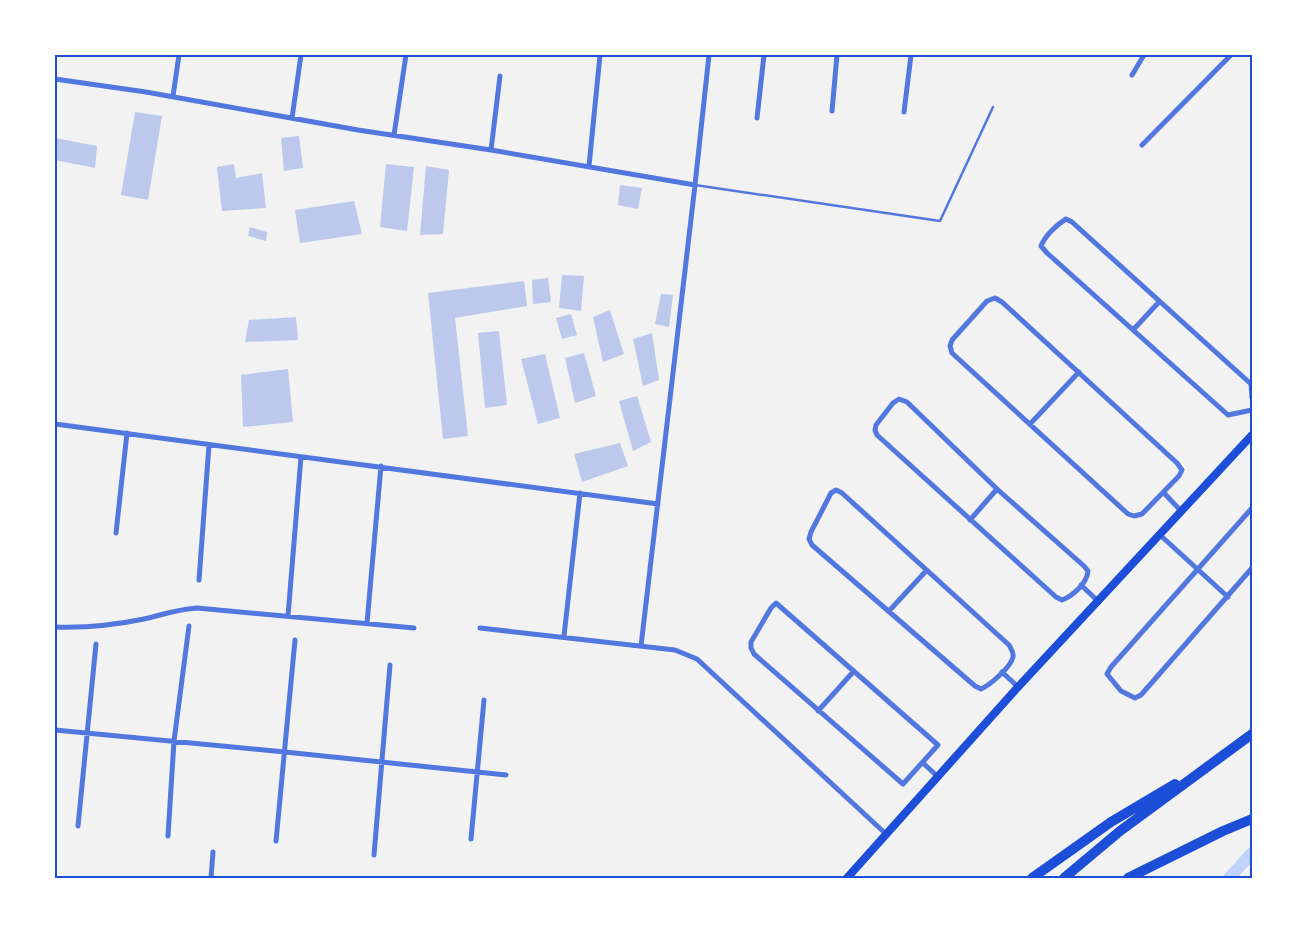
<svg xmlns="http://www.w3.org/2000/svg" width="1307" height="933" font-family="'Titillium Web',sans-serif">
<style>
.lines{fill:none;stroke-linecap:round;stroke-linejoin:round}
.canal{stroke:#bfd3fe;stroke-width:12}
.building{fill:#bdc9ec}
.service{stroke:#5277de;stroke-width:2.5}
.minor{stroke:#5277de;stroke-width:5}
.secondary{stroke:#1d4ed8;stroke-width:8}
.motorway{stroke:#1d4ed8;stroke-width:10}
.neatline{fill:none;stroke:#1d4ed8;stroke-width:2}
</style>
<rect width="100%" height="100%" fill="#f2f2f2"/>
<g class="lines">
<path class="canal" d="M1229,878L1252,853"/>
</g>
<path class="building" d="M135,112L162,116L148,200L121,195Z
M299,136L303,168L284,171L281,138Z
M55,138L97,146L95,168L55,160Z
M234,164L236,178L262,173L266,208L222,211L217,167Z
M386,164L414,167L407,231L380,227Z
M426,166L449,170L443,234L420,235Z
M620,185L642,188L638,209L618,205Z
M354,201L362,234L300,243L295,210Z
M250,227L267,232L266,241L248,236Z
M562,275L584,276L581,311L559,308Z
M548,278L551,302L533,304L532,280Z
M524,281L527,306L455,318L468,436L443,439L428,293Z
M661,294L673,295L669,327L655,324Z
M610,310L624,354L603,362L593,317Z
M571,314L577,335L562,339L556,318Z
M296,317L298,340L245,342L249,320Z
M499,331L507,405L485,408L478,333Z
M652,333L659,380L643,386L633,339Z
M584,353L596,396L575,403L565,358Z
M545,354L560,418L538,424L521,359Z
M288,369L293,422L243,427L241,375Z
M637,396L651,442L633,451L619,401Z
M620,443L628,466L582,482L574,454Z"/>
<g class="lines">
<path class="service" d="M695,185L940,221L993,107"/>
<path class="minor" d="M1132,75L1144,55
M55,79L146,92L358,130L491,150L695,185
M173,96L179,55
M832,111L837,55
M904,112L911,55
M292,118L301,55
M757,118L764,55
M394,135L406,55
M1142,145L1231,55
M491,150L500,76
M589,166L600,55
M995,298L1002,302L1177,463L1182,470L1179,476L1142,514L1134,516L1128,514L952,353L950,346L952,340L987,301Z
M1133,330L1159,302
M1252,398L1251,384L1072,222L1066,219C1056,225 1045,236 1041,246L1047,253L1228,415L1252,410
M899,399L907,402L997,489L1084,566L1088,571C1087,583 1073,596 1062,600L1056,597L877,435L875,430L876,425L893,403Z
M55,424L658,504
M1030,424L1079,372
M836,490L842,493L1009,645C1011,649 1014,652 1013,657C1011,667 990,685 981,689L975,686L812,545L809,539L811,532L831,493Z
M1164,493L1182,512
M1252,508L1111,667L1107,674L1121,691L1135,698L1141,695L1252,568
M970,520L997,489
M116,533L127,433
M1160,535L1228,597
M199,580L209,445
M1081,585L1099,602
M776,603L938,745L903,784L754,654L751,648V642L771,608Z
M889,611L926,571
M288,616L301,457
M367,623L381,466
M55,627C85,628 115,625 144,619C162,615 178,609 197,608L414,628
M480,628L675,650L697,659L886,834
M564,636L580,493
M641,646L695,185L709,55
M1002,672L1018,687
M818,711L854,671
M55,730L285,752L506,775
M923,763L937,776
M78,826L96,644
M168,836L174,741L189,626
M471,839L484,700
M276,841L295,640
M374,855L390,665
M211,878L213,852"/>
<path class="secondary" d="M847,878L1018,687L1252,435"/>
<path class="motorway" d="M1032,878L1111,822L1175,784
M1064,878L1120,831L1252,734
M1128,878L1223,831L1252,819"/>
</g>
<rect width="1307" height="933" fill="none" stroke="#ffffff" stroke-width="112"/>
<rect x="56" y="56" width="1195" height="821" class="neatline"/>
</svg>
